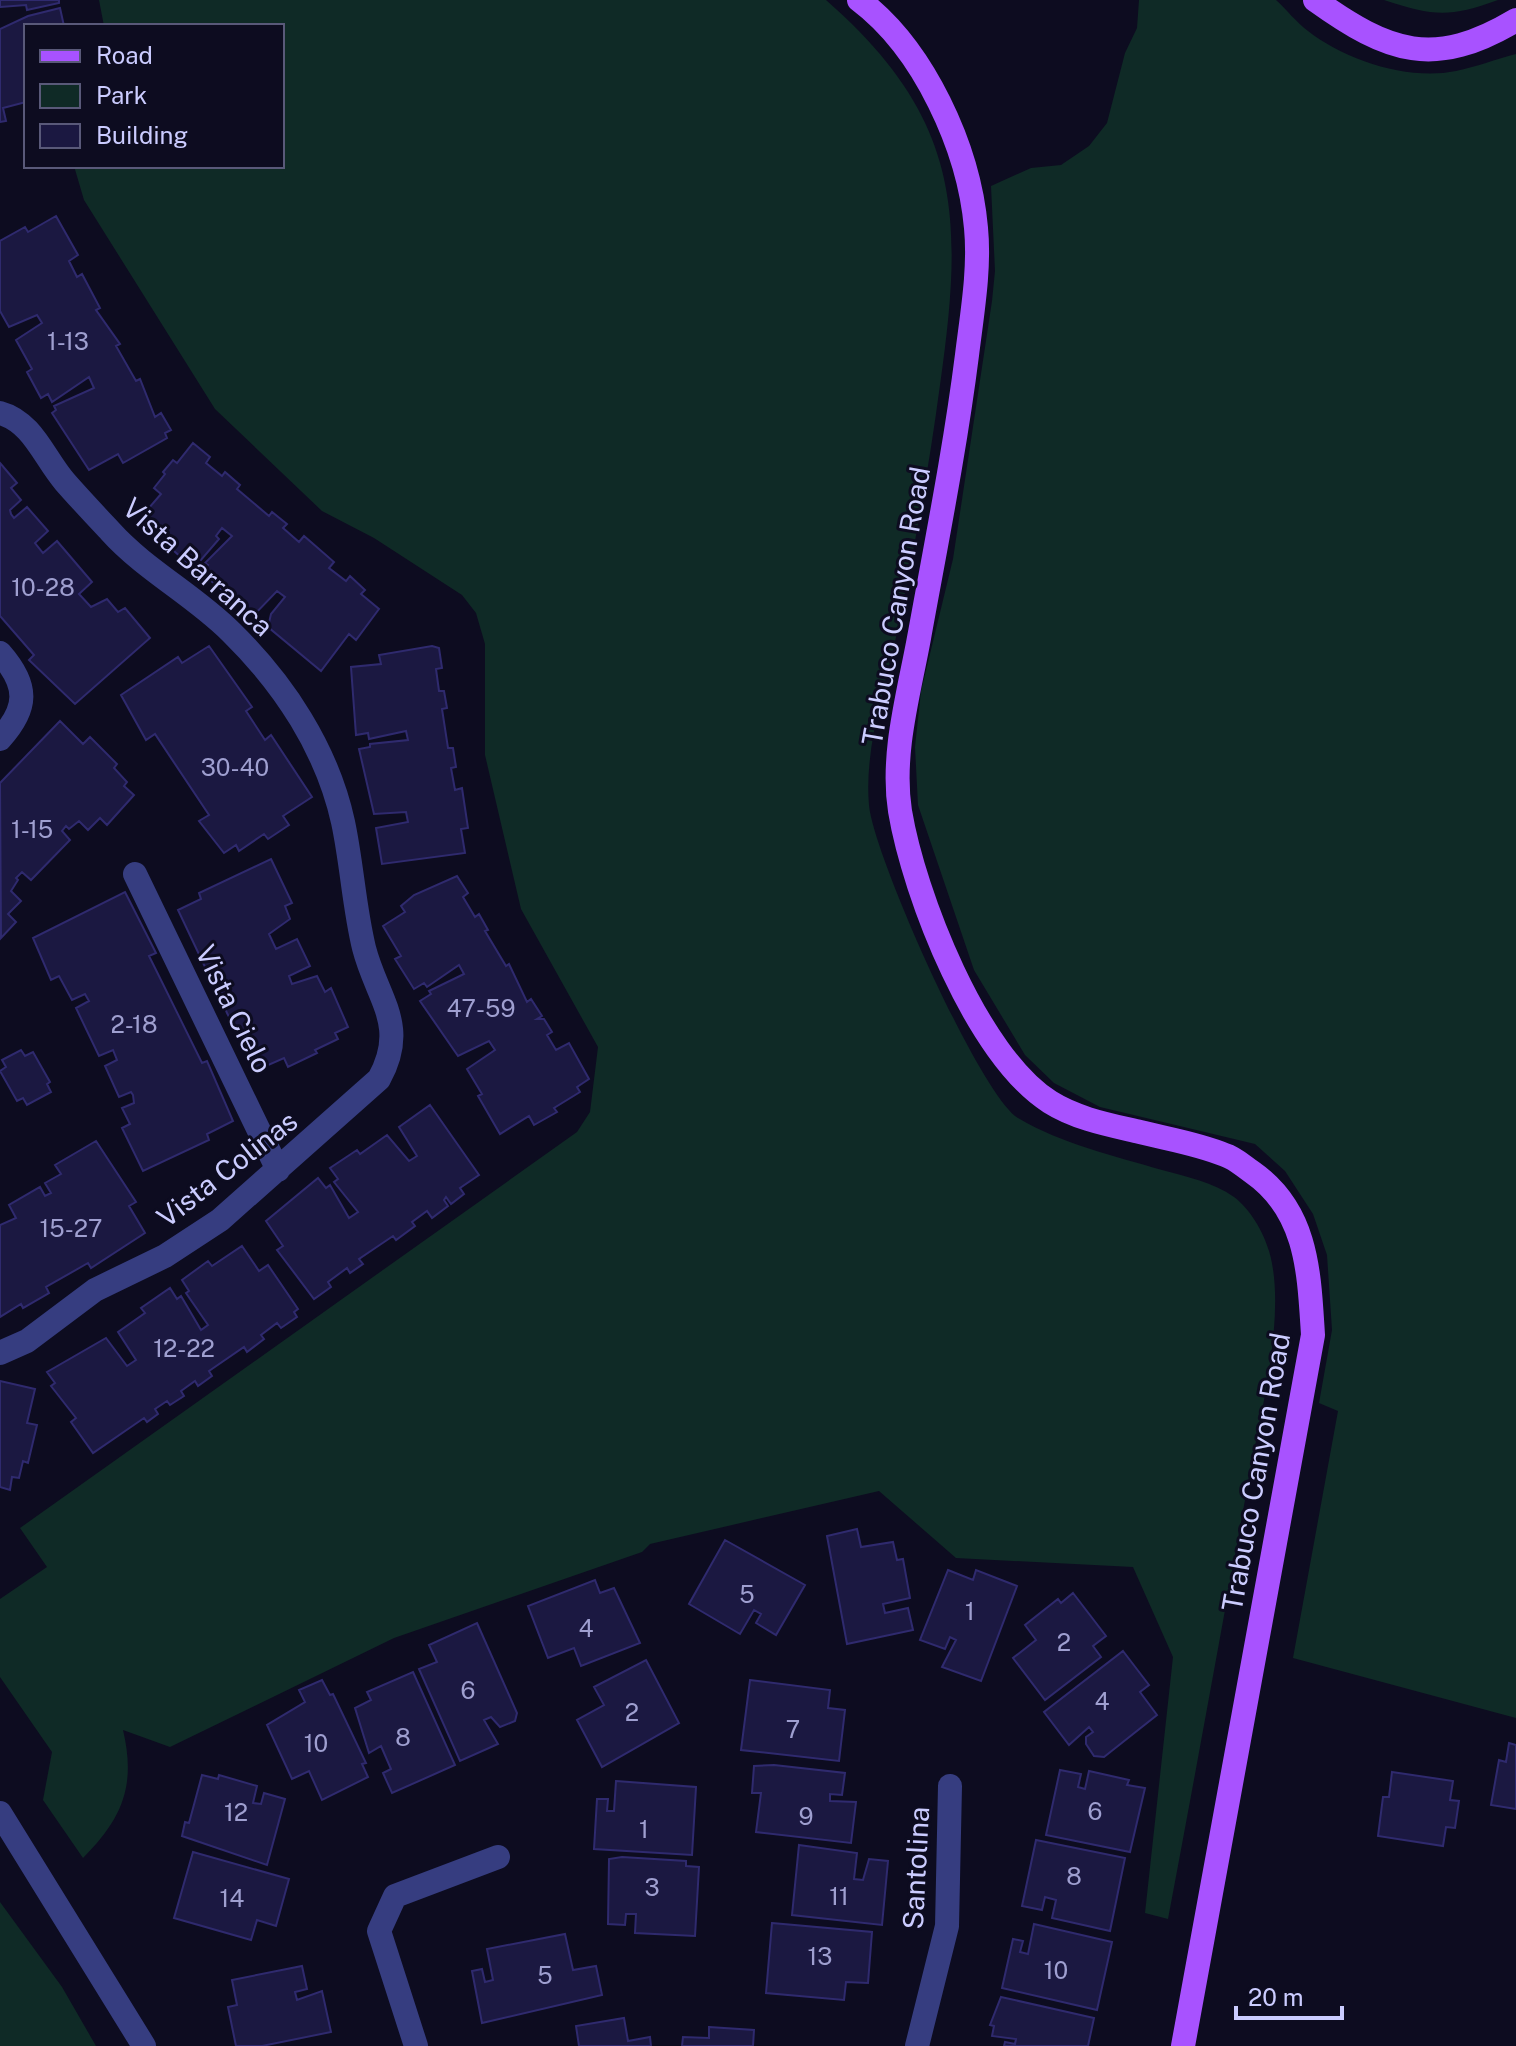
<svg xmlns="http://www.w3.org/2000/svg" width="1516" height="2046" font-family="'Public Sans',sans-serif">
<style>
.green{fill:#0f2a26}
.building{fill:#1b1841;stroke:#2f2a6e;stroke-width:2}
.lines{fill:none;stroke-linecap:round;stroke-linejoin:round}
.minor{stroke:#363d80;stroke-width:24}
.major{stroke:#a852ff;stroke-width:24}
.labels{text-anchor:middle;stroke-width:6;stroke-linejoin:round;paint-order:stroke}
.number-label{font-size:24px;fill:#9f9fd0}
.street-label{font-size:28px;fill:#cbccff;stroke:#0d0c20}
</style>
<rect width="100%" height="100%" fill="#0d0c20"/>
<path class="green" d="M99,0H826C962,119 964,216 940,385C929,468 914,550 897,633C885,687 864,749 869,805C873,854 980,1095 1018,1118C1062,1144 1115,1156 1162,1170C1187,1177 1213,1182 1234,1197C1250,1209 1263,1231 1269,1251C1288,1314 1258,1423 1247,1489C1221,1632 1195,1776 1168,1919L1145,1913L1173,1657L1133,1567L956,1558L879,1491L650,1544L642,1552L394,1638L170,1747L123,1730C136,1785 123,1818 83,1858L43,1800L52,1752L0,1677V1599L47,1567L20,1528L577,1132L590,1112L598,1047L521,909L485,755V644L476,613L462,595L374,538L322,511L215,409L84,200L74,166H282V26H104Z
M1139,0H1276C1287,10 1296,22 1308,31C1345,60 1408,81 1456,71C1476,67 1496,59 1516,54V1718L1293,1658L1338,1411L1319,1403L1332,1330L1327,1255L1313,1214L1285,1171L1255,1144L1100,1107L1054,1083L1025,1055L974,970L918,805L915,747L921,691L953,559L992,301L995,271L991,186L1031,168L1061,165L1089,146L1107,123L1125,53L1137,28Z
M1384,0H1498C1448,18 1434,16 1384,0Z
M0,1902L62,1987L96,2046H0Z"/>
<path class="building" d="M0,0H59V3L27,10L26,5L0,7Z
M60,8L64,26H26V102L3,108L6,121L0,122V29L28,16Z
M56,216L78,255L69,261L77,277L82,274L100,308L96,310L120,344L116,346L136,381L140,379L155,417L161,413L171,430L165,433L167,438L123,463L118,454L89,470L52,413L56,410L54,406L94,388L89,377L52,402L48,394L41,398L27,372L32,369L16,340L42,323L37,315L9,327L0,311V241L25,227L28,232Z
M193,443L210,457L206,463L222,476L225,472L240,485L237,489L269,516L272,512L287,524L283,528L299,542L304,536L334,562L329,568L346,581L350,576L365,590L361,594L379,609L356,640L349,634L321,671L268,627L271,614L285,597L277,591L254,615L201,573L208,565L205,563L232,536L222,528L216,536L219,539L201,560L198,558L191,566L165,543L168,539L142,516L161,494L154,488L165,474L163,472L173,460L177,463Z
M0,463L17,483L11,488L21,500L10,510L11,514L14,518L27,507L48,531L35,543L43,553L57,541L92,582L79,594L91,607L107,599L118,612L125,608L150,638L75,704L29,660L34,655L0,616Z
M209,646L252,707L246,711L265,740L271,735L312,797L283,816L289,825L268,839L264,834L239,851L236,845L224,853L199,821L209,815L155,734L146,740L121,695L178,657L182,663Z
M432,646L439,648L442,668L436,669L439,691H444L447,708L442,709L448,748H453L456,767L451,768L455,790L462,788L468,828L461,829L465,853L382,864L376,828L408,822L406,812L374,814L359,749L370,747V744L408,740L406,731L369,739L368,733L356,735L351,667L381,664L379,655Z
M60,721L83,744L90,737L117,764L114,768L127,782L124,786L134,795L107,825L100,818L88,830L79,821L69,829L66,826L62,831L70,840L31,880L22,872L16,878L18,880L11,891L21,901L8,914L16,922L1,938L0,783Z
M271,859L292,903L285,906L290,919L269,934L276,949L297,939L310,966L289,976L292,984L317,976L325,992L331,988L348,1027L335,1033L338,1039L315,1050L317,1053L288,1067L284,1058L257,1070L227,1013L222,1000L225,999L213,974L210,975L205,967L178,910L201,899L199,893Z
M457,876L468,893L463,897L475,917L479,914L488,930L485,931L506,966L509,964L527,1002L531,999L542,1016L537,1019H544L552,1032L547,1035L556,1050L569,1043L589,1079L577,1087L580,1092L554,1108L557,1112L534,1125L529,1116L500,1134L478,1096L482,1094L467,1069L495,1050L489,1041L458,1056L420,1001L431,994L429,991L464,974L459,965L427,987L424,983L414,989L395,959L401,956L383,926L405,912L401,906L414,895Z
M125,892L156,953L149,956L157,972L202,1063L207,1061L233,1121L207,1134L209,1140L143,1171L122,1128L130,1124L122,1108L134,1103L133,1095L131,1092L119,1097L105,1066L117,1060L113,1050L99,1056L76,1008L89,1001L85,994L72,1000L59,976L51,980L33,938Z
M21,1050L25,1056L33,1052L50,1082L47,1084L51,1092L27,1105L23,1098L17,1101L0,1071L6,1067L2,1060Z
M430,1105L479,1175L460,1188L464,1194L451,1204L446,1197L444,1200L448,1206L432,1218L427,1211L412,1222L415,1226L396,1240L393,1236L359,1259L363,1264L350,1273L347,1268L328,1282L331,1287L314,1299L277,1250L283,1246L266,1221L318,1178L326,1188L330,1185L349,1218L358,1212L334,1182L338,1179L330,1168L357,1150L360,1154L387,1135L409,1161L417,1156L399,1127Z
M96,1141L136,1202L129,1206L145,1233L91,1268L88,1263L46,1287L49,1293L23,1308L21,1304L0,1317V1225L16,1218L9,1205L40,1187L45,1196L51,1193L45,1183L61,1174L55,1165Z
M242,1246L259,1271L268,1265L298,1309L294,1312L297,1317L281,1328L277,1323L261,1335L264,1339L247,1352L244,1347L209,1371L212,1376L198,1386L195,1381L181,1391L184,1396L170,1405L167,1401L155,1409L158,1414L147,1422L144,1418L93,1453L71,1422L76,1418L51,1386L55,1383L47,1372L106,1338L127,1366L136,1360L118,1332L145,1313L141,1308L170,1288L177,1299L181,1296L201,1330L208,1325L186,1293L189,1291L182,1280L208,1261L212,1266Z
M0,1381L35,1389L27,1423L37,1425L28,1463L23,1461L19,1478L12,1477L10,1490L0,1487Z
M857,1529L861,1547L893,1542L897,1560L903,1559L910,1598L883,1604L885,1613L908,1608L913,1630L847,1644L827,1536Z
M725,1540L805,1585L776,1635L756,1623L761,1614L754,1610L740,1634L689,1604Z
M948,1570L973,1580L976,1570L1017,1586L981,1681L942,1667L956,1640L950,1637L945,1649L920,1640Z
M595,1580L600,1593L614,1588L640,1643L581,1666L574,1648L548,1658L528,1606Z
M1073,1593L1106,1636L1093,1646L1101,1657L1045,1700L1013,1658L1036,1640L1025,1625L1058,1599L1061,1603Z
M477,1623L517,1713L515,1721L500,1727L491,1717L484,1720L498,1744L460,1761L419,1669L437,1662L429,1645Z
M1123,1651L1149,1685L1140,1692L1157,1715L1104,1757L1094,1756L1086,1744V1737L1093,1732L1089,1727L1069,1745L1044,1712Z
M646,1660L679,1723L602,1767L577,1720L604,1705L594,1687Z
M413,1672L455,1765L392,1793L383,1773L391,1769L381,1746L369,1753L355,1708L371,1700L367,1692Z
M322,1680L330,1695L333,1694L366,1763L362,1764L368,1777L322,1800L309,1771L292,1779L267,1725L305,1702L299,1690Z
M750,1680L830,1690L828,1708L845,1710L839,1761L741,1750Z
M1509,1743L1516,1745V1809L1491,1805L1499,1760L1506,1762Z
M774,1765L845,1773L842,1795L830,1794V1801L856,1802L851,1843L756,1832L761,1793H752L754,1766Z
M1060,1770L1081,1774L1078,1787L1085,1789L1089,1771L1129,1780L1127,1785L1145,1788L1130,1852L1046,1835Z
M1392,1772L1453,1781L1450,1800L1459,1801L1455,1828L1446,1827L1443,1846L1378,1836L1383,1797H1389Z
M202,1775L218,1779L219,1775L257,1786L253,1803L261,1804L264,1793L285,1799L267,1865L182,1836L185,1822L189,1823Z
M616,1781L696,1787L692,1855L594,1849L597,1799H608L607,1811H614Z
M1036,1840L1125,1858L1110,1931L1052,1918L1056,1900L1045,1897L1042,1910L1022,1906Z
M799,1845L857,1853L854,1879L863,1880L869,1859L888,1861L882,1925L792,1915Z
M193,1852L289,1879L276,1926L257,1920L251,1940L174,1918Z
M622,1857L686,1861V1866L699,1867L695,1936L635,1933L636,1914H626L625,1925L608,1924L609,1859Z
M772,1923L872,1932L868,1983L846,1982L844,2000L766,1993Z
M1034,1924L1112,1942L1097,2010L1002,1988L1013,1939L1023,1941L1020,1952L1028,1954Z
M565,1934L573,1970L596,1966L602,1995L482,2023L472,1971L482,1969L485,1982L493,1980L487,1949Z
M302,1966L307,1989L295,1992L297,2000L322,1991L331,2032L262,2046H236L228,2007L237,2005L232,1980Z
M1001,1997L1094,2018L1088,2046H1004L1005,2042L1015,2044L1016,2039L992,2036L994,2026L990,2025Z
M624,2018L628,2041L650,2037L651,2046H579L576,2026Z
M709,2027L754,2030L753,2046H682L683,2037L709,2038Z"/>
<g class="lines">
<path class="minor" d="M0,413C33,422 44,458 65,482C79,498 95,515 110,531C145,570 194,595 231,632C284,684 327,749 343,822C352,864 354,907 364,948C377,999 409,1025 379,1079L220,1220L165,1256L95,1290L27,1341L0,1353
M0,653C29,686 28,708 0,739
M135,874L278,1170
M0,1813L144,2046
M416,2046L379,1931L395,1896L498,1857
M917,2046L947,1926L950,1786"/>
<path class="major" d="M859,0C924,49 969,148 976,228C980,269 972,314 967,355C955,450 936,544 919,638C909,693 891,754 900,811C914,895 977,1056 1050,1102C1077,1119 1110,1125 1140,1132C1168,1139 1199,1144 1225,1155C1235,1158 1243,1166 1252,1172C1308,1211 1309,1273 1313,1335L1183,2046
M1315,0C1389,53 1434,69 1516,20"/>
</g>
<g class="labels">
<g class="number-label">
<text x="68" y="350">1-13</text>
<text x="43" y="596">10-28</text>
<text x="235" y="776">30-40</text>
<text x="32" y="838">1-15</text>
<text x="481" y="1017">47-59</text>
<text x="134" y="1033">2-18</text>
<text x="71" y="1237">15-27</text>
<text x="184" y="1357">12-22</text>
<text x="747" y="1603">5</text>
<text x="970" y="1620">1</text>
<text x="586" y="1637">4</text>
<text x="1064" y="1651">2</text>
<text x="468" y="1699">6</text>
<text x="1102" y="1710">4</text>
<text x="632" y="1721">2</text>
<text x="793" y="1738">7</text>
<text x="403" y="1746">8</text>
<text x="316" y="1752">10</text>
<text x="1095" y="1820">6</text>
<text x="236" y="1821">12</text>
<text x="806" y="1825">9</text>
<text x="644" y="1838">1</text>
<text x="1074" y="1885">8</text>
<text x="652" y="1896">3</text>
<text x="839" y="1905">11</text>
<text x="232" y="1907">14</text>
<text x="820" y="1965">13</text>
<text x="1056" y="1979">10</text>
<text x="545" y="1984">5</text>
</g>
<g class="street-label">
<text transform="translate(198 567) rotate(42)" y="10">Vista Barranca</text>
<text transform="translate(896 606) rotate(-80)" y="10">Trabuco Canyon Road</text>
<text transform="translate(234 1009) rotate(64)" y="10">Vista Cielo</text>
<text transform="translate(227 1169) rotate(-38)" y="10">Vista Colinas</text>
<text transform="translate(1256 1472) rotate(-80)" y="10">Trabuco Canyon Road</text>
<text transform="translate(916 1868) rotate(-87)" y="10">Santolina</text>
</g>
</g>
<rect x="24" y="24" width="260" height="144" fill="#0d0c20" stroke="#595979" stroke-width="2"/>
<rect x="40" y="50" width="40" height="12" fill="#a852ff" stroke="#595979" stroke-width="2"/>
<text x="96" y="64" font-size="24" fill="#cbccff">Road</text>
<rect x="40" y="84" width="40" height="24" fill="#0f2a26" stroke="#595979" stroke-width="2"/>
<text x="96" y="104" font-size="24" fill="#cbccff">Park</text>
<rect x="40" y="124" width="40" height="24" fill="#1b1841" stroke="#595979" stroke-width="2"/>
<text x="96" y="144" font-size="24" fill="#cbccff">Building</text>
<path d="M1236 2006v12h106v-12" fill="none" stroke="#cbccff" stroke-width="4"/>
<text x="1248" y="2006" font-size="24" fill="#cbccff" stroke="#0d0c20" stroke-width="6" paint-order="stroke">20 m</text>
</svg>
